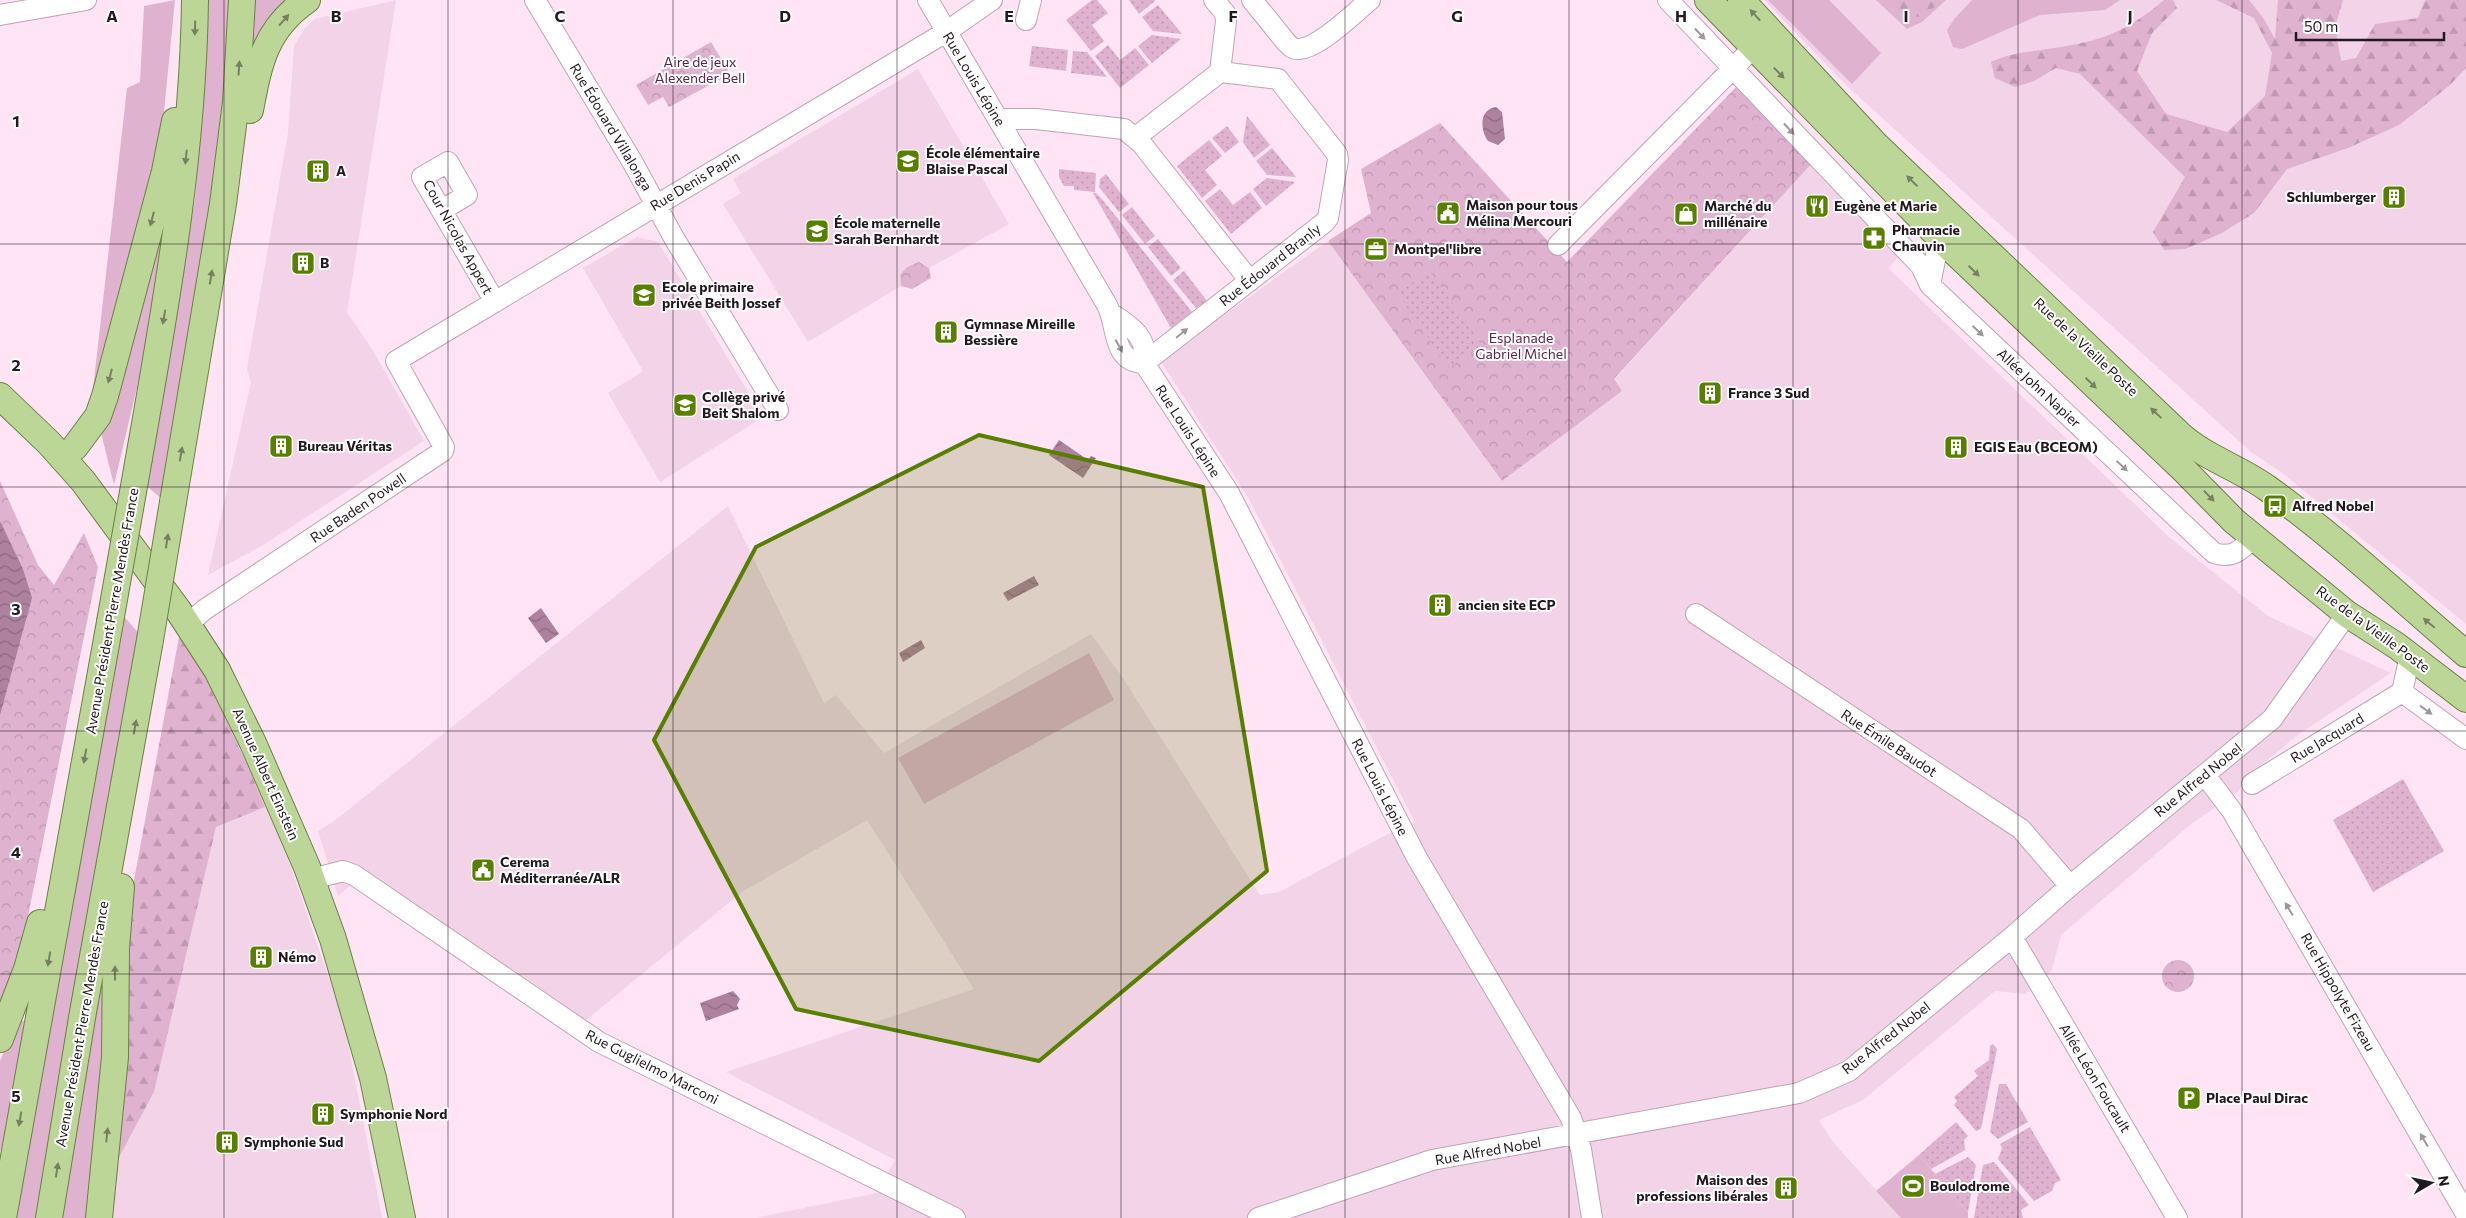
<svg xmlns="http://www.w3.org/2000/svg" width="2466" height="1218" font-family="Commissioner,sans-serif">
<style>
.built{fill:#f2d3e7}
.grass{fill:#dfb2cf}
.forest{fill:url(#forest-firs)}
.park{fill:url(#park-crowns)}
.garden{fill:url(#garden-dots)}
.water{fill:url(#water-waves)}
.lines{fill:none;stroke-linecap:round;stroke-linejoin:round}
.minor-casing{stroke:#c1a2b6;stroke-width:22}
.major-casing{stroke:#6a8142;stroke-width:28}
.minor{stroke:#fff;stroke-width:20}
.major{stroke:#bcd698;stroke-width:26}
.major-bridge-casing{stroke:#6a8142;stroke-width:28;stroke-linecap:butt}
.major-bridge{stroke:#bcd698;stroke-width:26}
.oneway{fill:#788062}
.oneway2{fill:#9c979b}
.marked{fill:#577f00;fill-opacity:0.2;stroke:#577f00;stroke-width:4;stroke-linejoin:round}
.grid{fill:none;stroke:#241820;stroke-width:1;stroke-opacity:0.55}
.labels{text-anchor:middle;stroke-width:4;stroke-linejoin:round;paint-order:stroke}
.park-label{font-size:14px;fill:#5d254d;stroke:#fff}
.street-label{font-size:14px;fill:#241820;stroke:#fff}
.poi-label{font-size:14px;font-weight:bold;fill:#241820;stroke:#fff;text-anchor:start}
.grid-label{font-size:16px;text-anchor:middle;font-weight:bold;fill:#241820;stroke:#fff;stroke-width:4;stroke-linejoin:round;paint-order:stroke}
</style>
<defs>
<pattern id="forest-firs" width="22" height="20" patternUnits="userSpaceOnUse" patternTransform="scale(1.25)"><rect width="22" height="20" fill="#dfb2cf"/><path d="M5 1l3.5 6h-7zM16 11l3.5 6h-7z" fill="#bf98b1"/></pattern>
<pattern id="park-crowns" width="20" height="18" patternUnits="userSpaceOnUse" patternTransform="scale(1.25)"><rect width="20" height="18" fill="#dfb2cf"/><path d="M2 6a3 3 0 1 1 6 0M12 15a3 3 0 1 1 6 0" fill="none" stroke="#bf98b1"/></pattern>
<pattern id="garden-dots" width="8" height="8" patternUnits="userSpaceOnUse" patternTransform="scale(1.25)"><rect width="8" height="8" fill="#dfb2cf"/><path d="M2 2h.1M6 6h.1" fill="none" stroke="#bf98b1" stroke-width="1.8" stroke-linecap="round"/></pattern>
<pattern id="water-waves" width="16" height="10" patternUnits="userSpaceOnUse" patternTransform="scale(1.25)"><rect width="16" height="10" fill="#ae819f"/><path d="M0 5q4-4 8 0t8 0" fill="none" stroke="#8d6981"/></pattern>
</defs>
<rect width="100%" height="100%" fill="#ffe4f5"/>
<path class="built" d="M396,0L347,312L372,349L424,441L265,544L208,575L251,382L247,369L288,133L294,46L305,28L315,19Z
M1764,0H2466V624L2280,471L2251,452L1848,87Z
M918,69L1009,224L929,268L919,262L900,275L901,286L808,342L723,204L741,193L733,179Z
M1814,161L1901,254L1888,268L2169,537L2268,616L2391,673L2295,737L2243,781L2239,791L2191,824L2061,935L2052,970L2025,994L1995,991L1863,1100L1819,1120L1832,1141L1901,1218H755L877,1193L895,1160L726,1072L974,989L867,820L742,892L570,1033L351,885L338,896L318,831L333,822L728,506L824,703L836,695L884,753L1091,634L1123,678L1260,895L1279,892L1386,835L1415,822L1248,497L1160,360L1328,241L1502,481L1622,391L1614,380Z
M637,237L658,242L763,417L660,482L608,393L643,371L583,268Z
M265,807L286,853L344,1023L382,1218H109L117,1161L154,1092L216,827Z"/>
<path class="grass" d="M175,0L162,132L92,398L127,88L140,82L144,6Z
M208,0H232V21L210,215L162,499L144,484L195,198L206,69Z
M254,0H287L267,20L252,55Z
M1768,0H1829L1881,53L1852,84Z
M1876,0H1946L1922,22L1907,29Z
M1972,0H2120L2105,10L2040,15L1962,49L1953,47L1947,30L1955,18Z
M172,182L154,315L114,485L100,429Z
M122,614L141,636L37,1218H13Z
M1089,653L1114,700L924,804L898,758Z
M101,973L106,974V1047L91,1218H59Z
M17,1019L26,1022L7,1125L0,1152V1061Z
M1919,1155L1968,1212V1218H1901L1876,1191Z"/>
<path class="forest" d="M1896,0H1945L1920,17L1897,13Z
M2164,0H2173L2177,8L2152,33L2137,71L2166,114L2227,132L2265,96L2272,53L2254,18L2216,0H2249L2264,19L2275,39L2278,0H2343L2335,27L2341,61L2356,58L2375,24L2418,18L2425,0H2466V68L2449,86L2399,125L2348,148L2287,169L2254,213L2222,233L2185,249L2164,250L2153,232L2185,177L2080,74L2056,68L2034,81L2015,87L1995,78L1991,62C2011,52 2032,52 2054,48C2102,41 2126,32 2164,0Z
M181,626L245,760L265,807L216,827L154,1092L117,1161L127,918Z"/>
<path class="park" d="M711,42L730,74L669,107L663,97L648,105L636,85Z
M1740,83L1814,161L1614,379L1622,391L1502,481L1328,241L1371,213L1361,169L1440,123L1567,262Z
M919,262L929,268L931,278L912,289L901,286L900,275L907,267Z
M0,481L38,565L54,585L84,533L98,567L23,941L0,1006Z
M2162 976a16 16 0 1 1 32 0a16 16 0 1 1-32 0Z"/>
<path class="garden" d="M1092,0H1097L1108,13L1092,25L1104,41L1091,51L1066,20Z
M1129,0H1155V1L1139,14Z
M1158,5L1182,34L1153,31L1142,17Z
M1152,35L1181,39L1152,63L1138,46Z
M1108,45L1120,60L1135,48L1149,65L1120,88L1095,56Z
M1032,46L1068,50L1066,71L1029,66Z
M1073,51L1087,52L1107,77L1071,73Z
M1247,116L1270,145L1254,158L1243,142Z
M1227,126L1239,142L1225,153L1212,138Z
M1209,140L1222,156L1205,170L1217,185L1202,198L1177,166Z
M1272,148L1296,177L1267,175L1256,161Z
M1059,169L1096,173L1095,192L1074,190V186H1064L1059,177Z
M1106,174L1129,204L1119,212L1099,187L1100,179Z
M1267,178L1295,182L1266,206L1253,189Z
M1220,189L1233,205L1250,192L1262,208L1231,234L1205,201Z
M1093,193H1096L1102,199L1192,312L1171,328Z
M1132,207L1155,236L1145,244L1122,215Z
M1158,239L1181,268L1171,276L1148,247Z
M1184,271L1207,301L1196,308L1173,280Z
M1430,271L1482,346L1449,368L1397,293Z
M2403,779L2444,851L2373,892L2333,820Z
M1993,1044L1997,1049L1981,1129L1976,1131L1954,1105L1957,1101L1954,1097L1978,1076L1974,1071L1989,1060L1990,1046Z
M1999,1084H2006L2028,1122L1998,1139L1990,1132Z
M1956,1122L1968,1136L1964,1140L1965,1150L1931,1169L1919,1155Z
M2030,1127L2061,1180L2055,1183L2052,1191L2034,1201L1998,1159L2002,1148L2000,1144Z
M1968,1157L1976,1165L1968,1212L1935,1174Z
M1994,1162L2029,1205L2021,1210L2023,1218H1974L1983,1165Z"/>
<path class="water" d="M1496,107L1502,112L1505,139L1498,145L1488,141C1480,130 1479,109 1496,107Z
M1059,440L1088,460L1091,456L1096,458L1083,478L1049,455Z
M0,521L23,569L32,598L0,715Z
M1034,576L1039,585L1008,601L1003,593Z
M541,608L559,634L546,643L528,618Z
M921,640L925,648L903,662L899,653Z
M733,991L740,999L737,1005L739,1009L706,1021L700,1003Z"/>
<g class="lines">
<g class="minor-casing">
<path id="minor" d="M535,0L633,163L674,238L778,410
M928,0L1107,305C1118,325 1111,362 1144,363
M1214,0L1225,13L1226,21L1220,72
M1252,0L1286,42C1290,46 1293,50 1299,49C1319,48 1354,13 1370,0
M1668,0L1921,266L1930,285L2214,553C2232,559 2242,550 2253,537
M0,15L86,0
M1026,20L1031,0
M998,119H1036L1124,129L1141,143L1250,281
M1136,137L1220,72
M442,210L467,195L448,162L422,177L495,302
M1558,245L1754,47
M1930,285L1937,250L1943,241
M1112,314C1131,326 1149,338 1144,363L1229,493L1417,858L1571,1118L1581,1149L1592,1218
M1144,363L1325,222L1328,218L1338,160L1337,154L1278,79L1220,72
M1696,614L2021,829L2070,886
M188,624L204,610L443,451L444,447L396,361L946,32L992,0
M2410,656L2402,692L2466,739
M2205,775L2232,811L2466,1214
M2252,784L2402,692
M312,879L343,871L354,875L599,1042L955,1218
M2012,937L2177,1218
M1258,1218L1432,1160L1799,1093L1849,1071L2012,937L2070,886L2272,719L2347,614"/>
</g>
<g class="major-casing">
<path id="major" d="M1708,0L1943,241L2182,468L2234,521L2347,614L2397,646L2466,699
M1741,0L1877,146L2180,435C2206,458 2239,468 2267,488C2338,539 2400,598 2466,654
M250,110C259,63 265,29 307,0
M0,396L49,443L83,481L178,610L217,670L253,743L307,867L333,939L373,1078L402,1218
M75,447L98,416L105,396L165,171L175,121
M139,458C166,305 193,155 195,0
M173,502L223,204L236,102L242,0
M0,1039L27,969L40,923
M3,1218L110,622
M49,1218L83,1012L150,640
M99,1218L115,1057L116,948L121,887"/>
</g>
<use href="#minor" class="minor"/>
<use href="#major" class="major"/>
<g class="major-bridge-casing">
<path id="major-bridge" d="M110,622L139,458
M150,640L173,502"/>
</g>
<use href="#major-bridge" class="major-bridge"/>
</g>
<defs><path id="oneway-solid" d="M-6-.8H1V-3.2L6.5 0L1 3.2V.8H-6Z" transform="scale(1.25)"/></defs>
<g class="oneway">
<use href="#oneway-solid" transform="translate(1755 15) rotate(-133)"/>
<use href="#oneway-solid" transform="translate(284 20) rotate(-49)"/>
<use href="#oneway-solid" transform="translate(195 28) rotate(91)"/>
<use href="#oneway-solid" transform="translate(239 68) rotate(-86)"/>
<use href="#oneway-solid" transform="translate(1779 73) rotate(46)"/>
<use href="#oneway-solid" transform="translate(186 157) rotate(96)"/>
<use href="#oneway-solid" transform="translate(1912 181) rotate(-136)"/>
<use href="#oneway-solid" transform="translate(152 219) rotate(105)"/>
<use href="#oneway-solid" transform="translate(1974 271) rotate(44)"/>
<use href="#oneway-solid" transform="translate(211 277) rotate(-80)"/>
<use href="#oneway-solid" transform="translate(164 317) rotate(100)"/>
<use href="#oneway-solid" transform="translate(110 376) rotate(105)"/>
<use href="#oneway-solid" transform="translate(2091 383) rotate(44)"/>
<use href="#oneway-solid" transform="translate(2156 413) rotate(-137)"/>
<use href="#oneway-solid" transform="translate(181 454) rotate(-80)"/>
<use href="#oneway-solid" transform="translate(2209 496) rotate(46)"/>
<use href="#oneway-solid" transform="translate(167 541) rotate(-81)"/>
<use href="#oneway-solid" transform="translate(2429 623) rotate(-140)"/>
<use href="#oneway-solid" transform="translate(135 727) rotate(-80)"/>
<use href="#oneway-solid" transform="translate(85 756) rotate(100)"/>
<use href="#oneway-solid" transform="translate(49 959) rotate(100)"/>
<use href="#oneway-solid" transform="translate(115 973) rotate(-90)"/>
<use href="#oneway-solid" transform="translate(20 1119) rotate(100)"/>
<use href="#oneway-solid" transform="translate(107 1135) rotate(-84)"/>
<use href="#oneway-solid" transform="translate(57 1170) rotate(-81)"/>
</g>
<g class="oneway2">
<use href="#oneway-solid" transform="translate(1700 34) rotate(47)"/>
<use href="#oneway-solid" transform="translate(1789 129) rotate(47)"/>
<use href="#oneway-solid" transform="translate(1978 331) rotate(43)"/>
<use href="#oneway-solid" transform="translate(1182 333) rotate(-39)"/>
<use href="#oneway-solid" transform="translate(1119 346) rotate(61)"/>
<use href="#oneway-solid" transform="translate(2122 466) rotate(43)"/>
<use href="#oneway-solid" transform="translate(2426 710) rotate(36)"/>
<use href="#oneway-solid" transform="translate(2289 909) rotate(-121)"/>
<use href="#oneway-solid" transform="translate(2424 1140) rotate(-121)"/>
</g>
<path class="marked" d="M979,435L1203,487L1267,871L1039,1061L796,1009L654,740L756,547Z"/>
<path class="grid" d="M224,0V1218M448,0V1218M673,0V1218M897,0V1218M1121,0V1218M1345,0V1218M1569,0V1218M1793,0V1218M2018,0V1218M2242,0V1218M0,244H2466M0,487H2466M0,731H2466M0,974H2466"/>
<defs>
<g id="school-square" transform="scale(1.25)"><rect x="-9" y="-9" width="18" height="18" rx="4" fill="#577f00" stroke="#fff"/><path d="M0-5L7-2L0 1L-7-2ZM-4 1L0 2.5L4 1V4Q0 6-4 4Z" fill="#fff"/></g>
<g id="building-square" transform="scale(1.25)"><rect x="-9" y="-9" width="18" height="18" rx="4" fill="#577f00" stroke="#fff"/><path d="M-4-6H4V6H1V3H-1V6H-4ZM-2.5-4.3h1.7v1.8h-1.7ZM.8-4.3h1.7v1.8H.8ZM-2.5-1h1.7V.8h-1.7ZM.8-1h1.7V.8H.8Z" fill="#fff"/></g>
<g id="restaurant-square" transform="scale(1.25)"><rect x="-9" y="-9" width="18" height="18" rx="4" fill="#577f00" stroke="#fff"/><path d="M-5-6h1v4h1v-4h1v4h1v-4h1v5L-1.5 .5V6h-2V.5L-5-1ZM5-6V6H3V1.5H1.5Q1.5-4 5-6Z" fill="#fff"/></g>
<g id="civic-square" transform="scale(1.25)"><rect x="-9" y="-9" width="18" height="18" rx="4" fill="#577f00" stroke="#fff"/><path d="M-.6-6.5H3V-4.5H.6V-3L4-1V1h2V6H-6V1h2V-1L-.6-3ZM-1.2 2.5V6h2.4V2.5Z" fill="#fff"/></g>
<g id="shop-square" transform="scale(1.25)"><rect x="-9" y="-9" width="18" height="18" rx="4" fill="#577f00" stroke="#fff"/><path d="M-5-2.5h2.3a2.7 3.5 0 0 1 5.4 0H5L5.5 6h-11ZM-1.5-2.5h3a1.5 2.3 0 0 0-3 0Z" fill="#fff"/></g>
<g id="pharmacy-square" transform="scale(1.25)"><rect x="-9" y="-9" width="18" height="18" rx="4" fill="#577f00" stroke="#fff"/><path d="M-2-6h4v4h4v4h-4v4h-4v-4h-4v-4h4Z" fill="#fff"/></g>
<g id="office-square" transform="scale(1.25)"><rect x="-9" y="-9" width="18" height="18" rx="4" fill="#577f00" stroke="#fff"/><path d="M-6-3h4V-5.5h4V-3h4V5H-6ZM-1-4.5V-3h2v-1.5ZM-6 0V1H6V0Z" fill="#fff"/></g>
<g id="bus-square" transform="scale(1.25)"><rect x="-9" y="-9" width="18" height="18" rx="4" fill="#577f00" stroke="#fff"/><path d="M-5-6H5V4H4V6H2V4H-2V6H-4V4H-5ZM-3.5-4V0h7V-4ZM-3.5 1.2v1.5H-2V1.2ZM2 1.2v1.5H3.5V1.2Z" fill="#fff"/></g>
<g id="parking-square" transform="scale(1.25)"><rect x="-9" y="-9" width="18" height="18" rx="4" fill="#577f00" stroke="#fff"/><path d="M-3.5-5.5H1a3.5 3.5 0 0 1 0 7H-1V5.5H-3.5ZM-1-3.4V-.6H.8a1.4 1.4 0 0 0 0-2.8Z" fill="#fff"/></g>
<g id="stadium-square" transform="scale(1.25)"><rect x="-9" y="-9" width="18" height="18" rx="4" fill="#577f00" stroke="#fff"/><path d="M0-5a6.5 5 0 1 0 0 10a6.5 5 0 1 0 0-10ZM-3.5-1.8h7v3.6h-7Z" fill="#fff"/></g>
</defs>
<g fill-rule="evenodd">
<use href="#school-square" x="908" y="161"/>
<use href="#building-square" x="318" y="171"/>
<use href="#building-square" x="2394" y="197"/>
<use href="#restaurant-square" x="1817" y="206"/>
<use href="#civic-square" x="1448" y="213"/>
<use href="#shop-square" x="1686" y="214"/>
<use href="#school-square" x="817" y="231"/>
<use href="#pharmacy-square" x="1874" y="238"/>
<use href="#office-square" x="1376" y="249"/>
<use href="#building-square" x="303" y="263"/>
<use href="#school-square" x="644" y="295"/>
<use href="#building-square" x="946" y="332"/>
<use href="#building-square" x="1710" y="393"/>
<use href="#school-square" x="685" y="405"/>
<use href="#building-square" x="281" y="446"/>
<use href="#building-square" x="1956" y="447"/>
<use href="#bus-square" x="2275" y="506"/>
<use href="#building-square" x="1440" y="605"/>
<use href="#civic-square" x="483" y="870"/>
<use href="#building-square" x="261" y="957"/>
<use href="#parking-square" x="2189" y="1098"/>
<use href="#building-square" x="323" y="1114"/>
<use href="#building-square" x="227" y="1142"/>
<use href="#stadium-square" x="1913" y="1186"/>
<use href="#building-square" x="1786" y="1188"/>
</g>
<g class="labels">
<g class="park-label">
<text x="700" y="67">Aire de jeux<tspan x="700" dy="16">Alexender Bell</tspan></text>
<text x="1521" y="343">Esplanade<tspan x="1521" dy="16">Gabriel Michel</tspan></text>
</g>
<g class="street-label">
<text transform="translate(974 79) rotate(59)" y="5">Rue Louis Lépine</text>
<text transform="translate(611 127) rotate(59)" y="5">Rue Édouard Villalonga</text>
<text transform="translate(695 181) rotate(-31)" y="5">Rue Denis Papin</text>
<text transform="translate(458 237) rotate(61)" y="5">Cour Nicolas Appert</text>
<text transform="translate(1270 265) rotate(-38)" y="5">Rue Édouard Branly</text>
<text transform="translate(2086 347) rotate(43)" y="5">Rue de la Vieille Poste</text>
<text transform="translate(2039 388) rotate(43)" y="5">Allée John Napier</text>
<text transform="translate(1188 431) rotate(57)" y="5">Rue Louis Lépine</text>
<text transform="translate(358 508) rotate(-34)" y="5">Rue Baden Powell</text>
<text transform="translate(112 611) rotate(-80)" y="5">Avenue Président Pierre Mendès France</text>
<text transform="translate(2373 629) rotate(36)" y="5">Rue de la Vieille Poste</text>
<text transform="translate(2327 738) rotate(-31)" y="5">Rue Jacquard</text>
<text transform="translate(1889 743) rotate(33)" y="5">Rue Émile Baudot</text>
<text transform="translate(266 774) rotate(66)" y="5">Avenue Albert Einstein</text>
<text transform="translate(2198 780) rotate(-39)" y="5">Rue Alfred Nobel</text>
<text transform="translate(1380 787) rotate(63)" y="5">Rue Louis Lépine</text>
<text transform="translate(2338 992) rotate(60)" y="5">Rue Hippolyte Fizeau</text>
<text transform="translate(82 1024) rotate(-80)" y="5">Avenue Président Pierre Mendès France</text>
<text transform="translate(1886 1038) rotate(-38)" y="5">Rue Alfred Nobel</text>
<text transform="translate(652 1067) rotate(27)" y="5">Rue Guglielmo Marconi</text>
<text transform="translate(2095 1078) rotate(59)" y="5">Allée Léon Foucault</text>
<text transform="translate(1488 1151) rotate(-10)" y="5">Rue Alfred Nobel</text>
</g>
<g class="poi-label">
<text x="926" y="158">École élémentaire<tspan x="926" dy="16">Blaise Pascal</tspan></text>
<text x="336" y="176">A</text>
<text x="2376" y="202" text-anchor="end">Schlumberger</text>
<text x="1466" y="210">Maison pour tous<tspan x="1466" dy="16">Mélina Mercouri</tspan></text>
<text x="1704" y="211">Marché du<tspan x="1704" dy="16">millénaire</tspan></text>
<text x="1834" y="211">Eugène et Marie</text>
<text x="834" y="228">École maternelle<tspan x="834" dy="16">Sarah Bernhardt</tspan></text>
<text x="1892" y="235">Pharmacie<tspan x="1892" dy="16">Chauvin</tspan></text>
<text x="1394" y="254">Montpel'libre</text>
<text x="320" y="268">B</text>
<text x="662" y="292">Ecole primaire<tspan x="662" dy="16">privée Beith Jossef</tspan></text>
<text x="964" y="329">Gymnase Mireille<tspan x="964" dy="16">Bessière</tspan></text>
<text x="1728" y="398">France 3 Sud</text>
<text x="702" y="402">Collège privé<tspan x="702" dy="16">Beit Shalom</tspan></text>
<text x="298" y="451">Bureau Véritas</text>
<text x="1974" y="452">EGIS Eau (BCEOM)</text>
<text x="2292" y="511">Alfred Nobel</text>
<text x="1458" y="610">ancien site ECP</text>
<text x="500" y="867">Cerema<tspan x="500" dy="16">Méditerranée/ALR</tspan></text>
<text x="278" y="962">Némo</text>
<text x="2206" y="1103">Place Paul Dirac</text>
<text x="340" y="1119">Symphonie Nord</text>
<text x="244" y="1147">Symphonie Sud</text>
<text x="1768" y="1185" text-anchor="end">Maison des<tspan x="1768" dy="16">professions libérales</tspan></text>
<text x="1930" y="1191">Boulodrome</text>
</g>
</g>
<g class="grid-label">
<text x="112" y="22">A</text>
<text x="336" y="22">B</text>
<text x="560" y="22">C</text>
<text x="785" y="22">D</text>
<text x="1009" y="22">E</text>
<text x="1233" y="22">F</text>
<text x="1457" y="22">G</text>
<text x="1681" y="22">H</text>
<text x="1906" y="22">I</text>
<text x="2130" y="22">J</text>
<text x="16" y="127">1</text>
<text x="16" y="371">2</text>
<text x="16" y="615">3</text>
<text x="16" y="858">4</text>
<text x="16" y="1102">5</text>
</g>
<g transform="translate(2431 1183) rotate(81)" stroke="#ffffff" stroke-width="4" paint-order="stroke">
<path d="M0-4L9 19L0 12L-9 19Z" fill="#241820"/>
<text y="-8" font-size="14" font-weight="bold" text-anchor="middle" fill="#241820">N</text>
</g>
<path d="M2296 32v8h148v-8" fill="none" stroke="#241820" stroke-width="2.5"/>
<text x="2304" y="32" font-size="15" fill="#241820" stroke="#ffffff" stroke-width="4" paint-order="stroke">50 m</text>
</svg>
